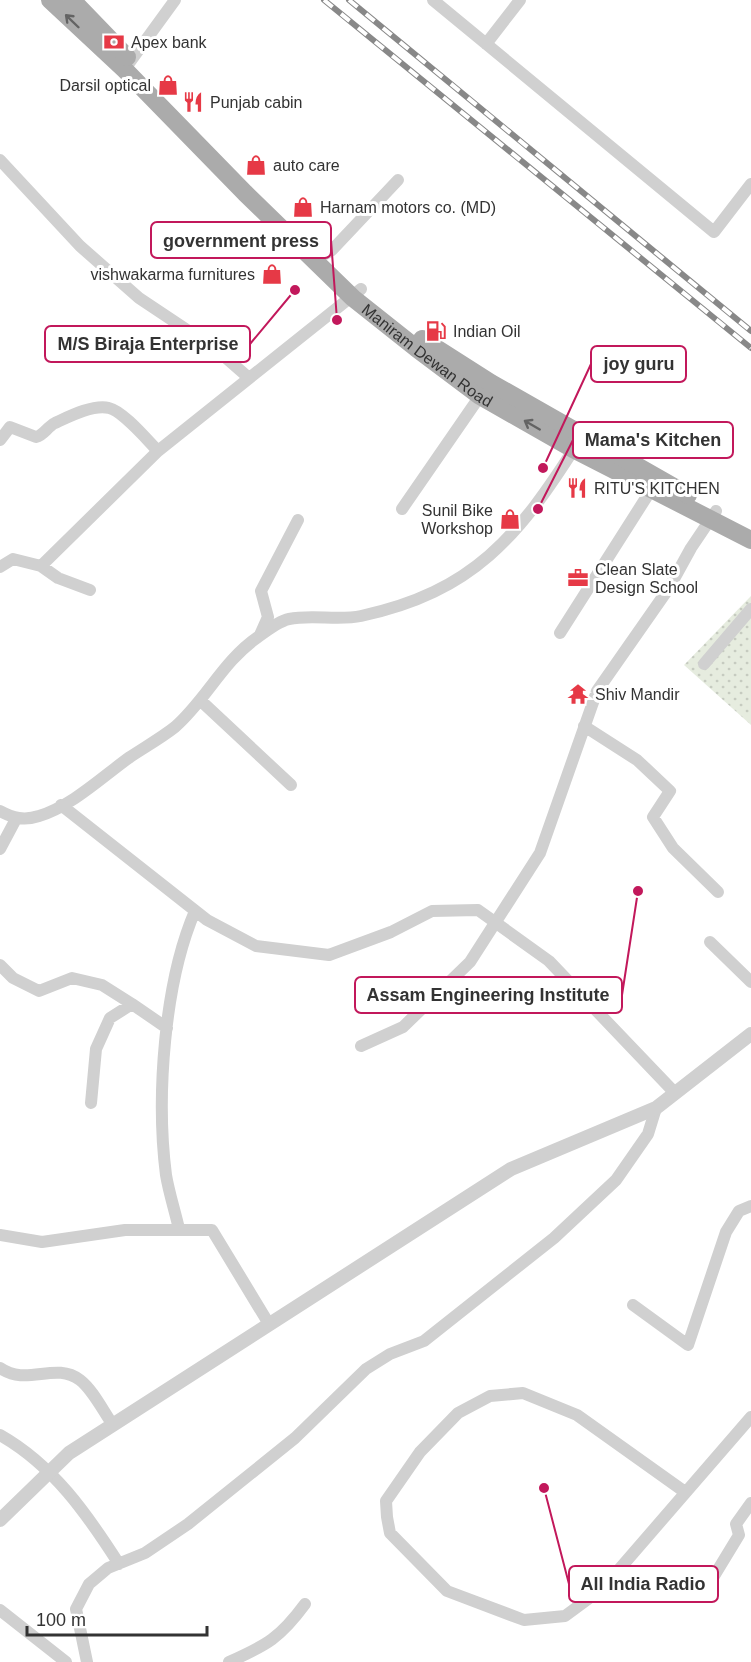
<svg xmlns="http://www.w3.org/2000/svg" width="751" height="1662" font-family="Helvetica,sans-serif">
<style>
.park{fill:url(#park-dots)}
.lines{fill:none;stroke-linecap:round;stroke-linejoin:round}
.minor{stroke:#d0d0d0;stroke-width:12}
.tertiary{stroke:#d0d0d0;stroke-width:14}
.primary{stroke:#ababab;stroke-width:18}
.rail-casing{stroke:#888;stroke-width:6}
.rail{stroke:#fff;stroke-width:4;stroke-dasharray:11;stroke-linecap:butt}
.oneway{stroke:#636363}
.labels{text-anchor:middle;stroke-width:6;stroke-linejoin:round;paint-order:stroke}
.poi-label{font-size:16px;fill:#333;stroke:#fff;text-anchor:start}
.street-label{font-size:16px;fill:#333;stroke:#fff}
.leader{fill:none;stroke:#c2185b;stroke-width:2}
.callout-dot{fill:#c2185b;stroke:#fff;stroke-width:2}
.callout{fill:#fff;stroke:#c2185b;stroke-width:2}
.callout-label{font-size:18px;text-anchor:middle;font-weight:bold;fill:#333}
</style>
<defs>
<pattern id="park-dots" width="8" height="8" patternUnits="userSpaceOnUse" patternTransform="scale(1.5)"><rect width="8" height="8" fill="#e6ecdf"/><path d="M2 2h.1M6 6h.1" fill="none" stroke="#c6cbc0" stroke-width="1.8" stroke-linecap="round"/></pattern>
</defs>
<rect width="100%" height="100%" fill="#fff"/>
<path class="park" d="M751,596V725L684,665Z"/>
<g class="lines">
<path class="minor" d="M433,0L714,232L751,184
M486,44L520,0
M127,66L175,0
M0,160L80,246L139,298L217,350L249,378
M325,254L332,250L398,180
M0,440L10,427L36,437C44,435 47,427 55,423C68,417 93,404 109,408C123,411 148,441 158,451
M402,509L480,396
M41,566L58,578L90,590
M0,567L13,559L41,566L158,451L361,289
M560,633L651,490
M260,635L268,617L261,591L298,520
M704,664L751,609
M200,700L291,785
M584,726L637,760L670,791L653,817L673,848L718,892
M61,805L207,920L256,946L329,955L391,932L432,911L478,910L549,961L675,1093
M0,811C13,818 24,821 39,816C72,806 102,777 130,757C145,747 161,738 175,727C206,700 223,661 258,637C266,631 279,621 289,619C312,614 338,621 361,616C473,592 519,536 577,444
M0,849L16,819
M710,942L751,982
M0,965L13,978L39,991L72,978L102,985L132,1004
M361,1046L403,1027L470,962L540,853L597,691L669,588L691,548L716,511
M91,1103L96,1049L110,1018L132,1004L167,1028
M179,1229C175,1211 169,1193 166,1175C156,1097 164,983 195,911
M0,1235L42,1242L125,1230H212L269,1324
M633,1305L688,1345L726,1232L739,1211L751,1206
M0,1368C27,1387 55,1361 80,1380C93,1390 103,1411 113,1425
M0,1435C53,1465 87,1514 119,1564
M685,1492L577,1415L523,1393L490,1396L458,1413L420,1452L386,1501L387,1517L390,1533L447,1591L524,1620L565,1616L603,1588L751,1417
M708,1586L739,1535L736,1524L751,1503
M0,1610L66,1662
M87,1662L76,1609L89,1584L108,1568L145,1553L188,1524L295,1438L366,1369L390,1354L424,1341L554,1238L616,1180L648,1134L656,1108
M229,1662C267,1645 280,1638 305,1604"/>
<path class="tertiary" d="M0,1520L69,1453L511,1169L656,1108L751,1034"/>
<g class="primary">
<path id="s1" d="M50,0L125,70L245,193L353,298L416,348L480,396L573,449L751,540"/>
<path d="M72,0L127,57"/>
<path d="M422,339L491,383L688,495"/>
</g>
<g class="rail-casing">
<path id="rail" d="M324,0L751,348
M349,0L751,331"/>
</g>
<use href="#rail" class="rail"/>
</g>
<defs><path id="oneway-shaft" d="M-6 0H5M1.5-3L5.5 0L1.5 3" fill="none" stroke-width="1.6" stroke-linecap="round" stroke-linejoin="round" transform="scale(1.5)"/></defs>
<g class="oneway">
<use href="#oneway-shaft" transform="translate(72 21) rotate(-136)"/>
<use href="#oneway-shaft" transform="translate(532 425) rotate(-150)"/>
</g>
<defs>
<g id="bank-bare" transform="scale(1.62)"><path d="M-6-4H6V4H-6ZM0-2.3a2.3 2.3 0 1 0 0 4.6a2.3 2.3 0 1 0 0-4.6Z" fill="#e63946" stroke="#fff" stroke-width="2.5" paint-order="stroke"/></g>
<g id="shop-bare" transform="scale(1.62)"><path d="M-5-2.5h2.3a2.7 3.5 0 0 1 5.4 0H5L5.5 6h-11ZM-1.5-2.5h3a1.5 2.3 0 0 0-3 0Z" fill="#e63946" stroke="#fff" stroke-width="2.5" paint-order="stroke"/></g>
<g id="restaurant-bare" transform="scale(1.62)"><path d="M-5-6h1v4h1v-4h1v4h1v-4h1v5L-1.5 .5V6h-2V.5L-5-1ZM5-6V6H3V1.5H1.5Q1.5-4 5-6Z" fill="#e63946" stroke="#fff" stroke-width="2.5" paint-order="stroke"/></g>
<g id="fuel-bare" transform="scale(1.62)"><path d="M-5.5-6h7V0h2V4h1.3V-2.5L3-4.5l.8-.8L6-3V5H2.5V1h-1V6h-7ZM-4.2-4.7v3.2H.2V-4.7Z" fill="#e63946" stroke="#fff" stroke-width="2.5" paint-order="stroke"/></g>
<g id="office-bare" transform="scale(1.62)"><path d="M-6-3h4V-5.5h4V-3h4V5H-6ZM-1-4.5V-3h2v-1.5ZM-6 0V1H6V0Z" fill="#e63946" stroke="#fff" stroke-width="2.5" paint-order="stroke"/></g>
<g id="temple-bare" transform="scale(1.62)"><path d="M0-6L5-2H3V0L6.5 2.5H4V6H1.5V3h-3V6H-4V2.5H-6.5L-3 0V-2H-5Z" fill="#e63946" stroke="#fff" stroke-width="2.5" paint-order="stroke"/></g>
</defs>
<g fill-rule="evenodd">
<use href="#bank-bare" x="114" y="42"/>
<use href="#shop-bare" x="168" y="85"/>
<use href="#restaurant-bare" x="193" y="102"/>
<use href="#shop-bare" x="256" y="165"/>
<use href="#shop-bare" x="303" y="207"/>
<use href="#shop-bare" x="272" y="274"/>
<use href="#fuel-bare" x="436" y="331"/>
<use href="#restaurant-bare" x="577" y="488"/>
<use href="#shop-bare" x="510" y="519"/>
<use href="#office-bare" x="578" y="578"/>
<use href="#temple-bare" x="578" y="694"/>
</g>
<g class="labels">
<g class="poi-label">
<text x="131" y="48">Apex bank</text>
<text x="151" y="91" text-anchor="end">Darsil optical</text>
<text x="210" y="108">Punjab cabin</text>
<text x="273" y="171">auto care</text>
<text x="320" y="213">Harnam motors co. (MD)</text>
<text x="255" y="280" text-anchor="end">vishwakarma furnitures</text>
<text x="453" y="337">Indian Oil</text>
<text x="594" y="494">RITU'S KITCHEN</text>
<text x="493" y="516" text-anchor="end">Sunil Bike<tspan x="493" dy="18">Workshop</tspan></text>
<text x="595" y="575">Clean Slate<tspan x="595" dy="18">Design School</tspan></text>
<text x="595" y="700">Shiv Mandir</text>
</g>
<g class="street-label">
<text dy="6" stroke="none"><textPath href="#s1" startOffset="519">Maniram Dewan Road</textPath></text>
</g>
</g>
<path class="leader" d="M337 320L331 240M295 290L250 344M543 468L591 364M538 509L573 440M638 891L622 995M544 1488L569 1584"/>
<g class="callout-dot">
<circle cx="337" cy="320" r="6"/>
<circle cx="295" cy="290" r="6"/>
<circle cx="543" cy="468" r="6"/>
<circle cx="538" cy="509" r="6"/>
<circle cx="638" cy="891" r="6"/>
<circle cx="544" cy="1488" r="6"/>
</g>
<g class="callout">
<rect x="151" y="222" width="180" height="36" rx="6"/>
<rect x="45" y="326" width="205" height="36" rx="6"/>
<rect x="591" y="346" width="95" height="36" rx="6"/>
<rect x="573" y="422" width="160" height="36" rx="6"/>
<rect x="355" y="977" width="267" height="36" rx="6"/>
<rect x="569" y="1566" width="149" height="36" rx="6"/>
</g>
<g class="callout-label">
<text x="241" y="247">government press</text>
<text x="148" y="350">M/S Biraja Enterprise</text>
<text x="639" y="370">joy guru</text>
<text x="653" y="446">Mama's Kitchen</text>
<text x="488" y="1001">Assam Engineering Institute</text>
<text x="643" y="1590">All India Radio</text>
</g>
<path d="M27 1626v9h180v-9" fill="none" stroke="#333333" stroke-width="3"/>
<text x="36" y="1626" font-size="18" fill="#333333" stroke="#ffffff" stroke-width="4.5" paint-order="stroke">100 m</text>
</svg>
